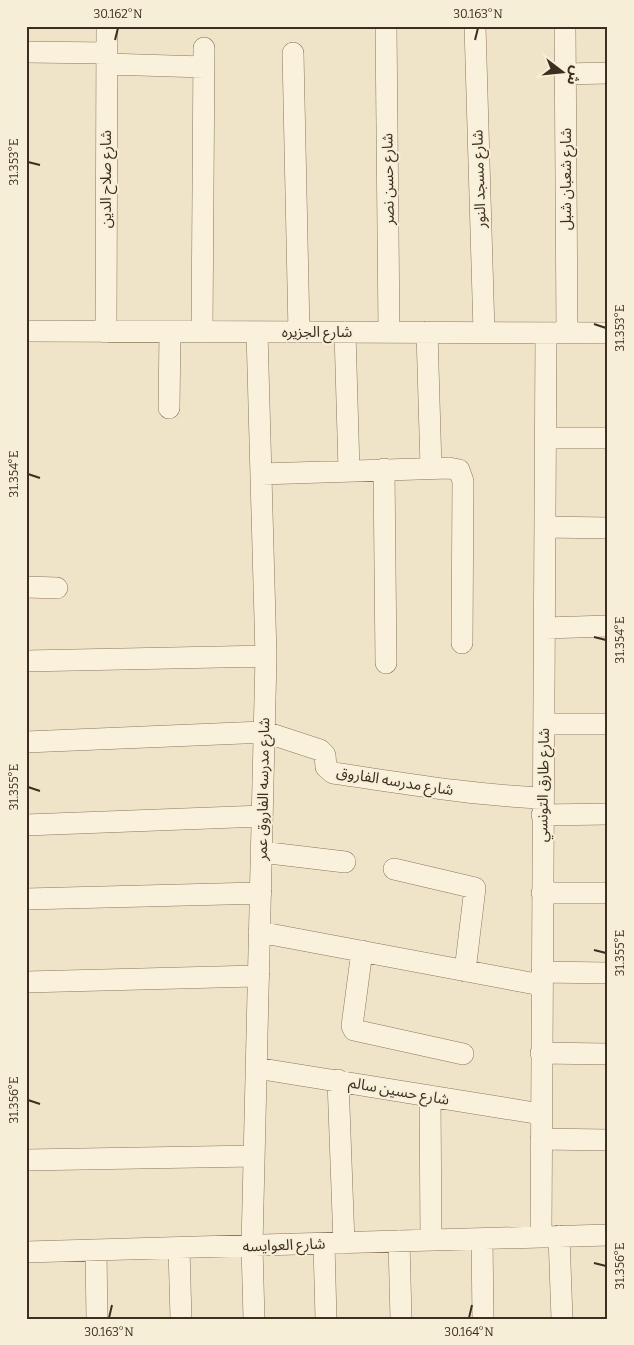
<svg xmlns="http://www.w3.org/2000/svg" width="634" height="1345" font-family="Bitter,'Noto Sans Arabic',serif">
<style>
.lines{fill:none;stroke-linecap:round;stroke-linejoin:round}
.street-casing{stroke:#8d765c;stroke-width:22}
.street{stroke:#faf1dc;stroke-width:21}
.ticks{fill:none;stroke:#3d2e20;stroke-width:2}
.labels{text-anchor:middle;stroke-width:4;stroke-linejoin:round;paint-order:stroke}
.street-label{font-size:15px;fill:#3d2e20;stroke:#f7eed8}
.neatline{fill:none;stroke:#3d2e20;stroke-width:2}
.ticks-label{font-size:12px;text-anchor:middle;fill:#3d2e20}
</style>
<rect width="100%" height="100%" fill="#f0e4c8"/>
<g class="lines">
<g class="street-casing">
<path id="street" d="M386,26L389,332
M475,26L484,332
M565,26L567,333
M26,52L107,53
M293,53L299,332
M107,64L204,67
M565,74L608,73
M26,331L608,333
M106,332L107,26
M202,332L204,48
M345,332L349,470
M427,332L431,468
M169,408L170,332
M546,438H608
M384,469L386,663
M261,474L449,468L459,470L463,481L462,643
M545,527L608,528
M26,587L57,588
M545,628L608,626
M26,661L266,656
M545,724H608
M26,742L265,732L320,750L325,755L326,767L333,773C403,783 471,795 542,798
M542,815L608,814
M26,825L262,816
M261,852L345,862
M394,869L475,888L465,971
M542,893H608
M26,899L261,893
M259,932L541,985
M362,951L352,1026L354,1030L463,1054
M542,972L608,973
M26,982L259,976
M541,1053L608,1054
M256,1068L541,1114
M338,1080L344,1243
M430,1096L431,1240
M541,1139L608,1140
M26,1160L254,1156
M559,1236L562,1319
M541,1237L546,333
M482,1239L483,1319
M399,1241L401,1319
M324,1244L326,1319
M179,1248L181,1319
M96,1251L97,1319
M26,1252L608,1235
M254,1319L252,1246L266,656L257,332"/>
</g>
<use href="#street" class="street"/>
</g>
<path class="ticks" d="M115,40L118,28M475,40L478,28M28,162L40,165M594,324L606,328M28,474L40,478M594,637L606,640M28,787L40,791M594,950L606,953M28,1100L40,1104M594,1263L606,1266M109,1318L112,1305M469,1318L472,1305"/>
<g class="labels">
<g class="street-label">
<text transform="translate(106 179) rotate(-90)" y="5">شارع صلاح الدين</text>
<text transform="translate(388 179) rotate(-91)" y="5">شارع حسن نصر</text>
<text transform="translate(479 179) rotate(-92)" y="5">شارع مسجد النور</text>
<text transform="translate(566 179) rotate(-90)" y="5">شارع شعبان شبل</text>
<text x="317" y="337">شارع الجزيره</text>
<text transform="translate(395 781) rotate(9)" y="5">شارع مدرسه الفاروق</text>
<text transform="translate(543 785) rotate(-89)" y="5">شارع طارق التونسي</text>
<text transform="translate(263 789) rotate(-89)" y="5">شارع مدرسه الفاروق عمر</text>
<text transform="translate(399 1091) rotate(10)" y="5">شارع حسين سالم</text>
<text transform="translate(284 1245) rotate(-2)" y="5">شارع العوايسه</text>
</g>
</g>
<rect width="634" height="1345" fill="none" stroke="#f7eed8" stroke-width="55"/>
<g transform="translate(562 72) rotate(106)" stroke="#f7eed8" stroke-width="4" paint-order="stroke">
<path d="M0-4L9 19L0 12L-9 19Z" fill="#3d2e20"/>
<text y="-8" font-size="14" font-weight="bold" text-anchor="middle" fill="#3d2e20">ش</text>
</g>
<rect x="28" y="28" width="578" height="1290" class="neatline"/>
<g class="ticks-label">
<text x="118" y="18">30.162°N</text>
<text x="478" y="18">30.163°N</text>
<text transform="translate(14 162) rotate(-90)" y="4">31.353°E</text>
<text transform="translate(620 328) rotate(-90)" y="4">31.353°E</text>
<text transform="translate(14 474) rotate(-90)" y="4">31.354°E</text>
<text transform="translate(620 640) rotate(-90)" y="4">31.354°E</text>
<text transform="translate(14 787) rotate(-90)" y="4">31.355°E</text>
<text transform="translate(620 953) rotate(-90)" y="4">31.355°E</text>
<text transform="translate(14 1100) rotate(-90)" y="4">31.356°E</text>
<text transform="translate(620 1266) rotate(-90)" y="4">31.356°E</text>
<text x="109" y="1336">30.163°N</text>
<text x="469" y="1336">30.164°N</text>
</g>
</svg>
